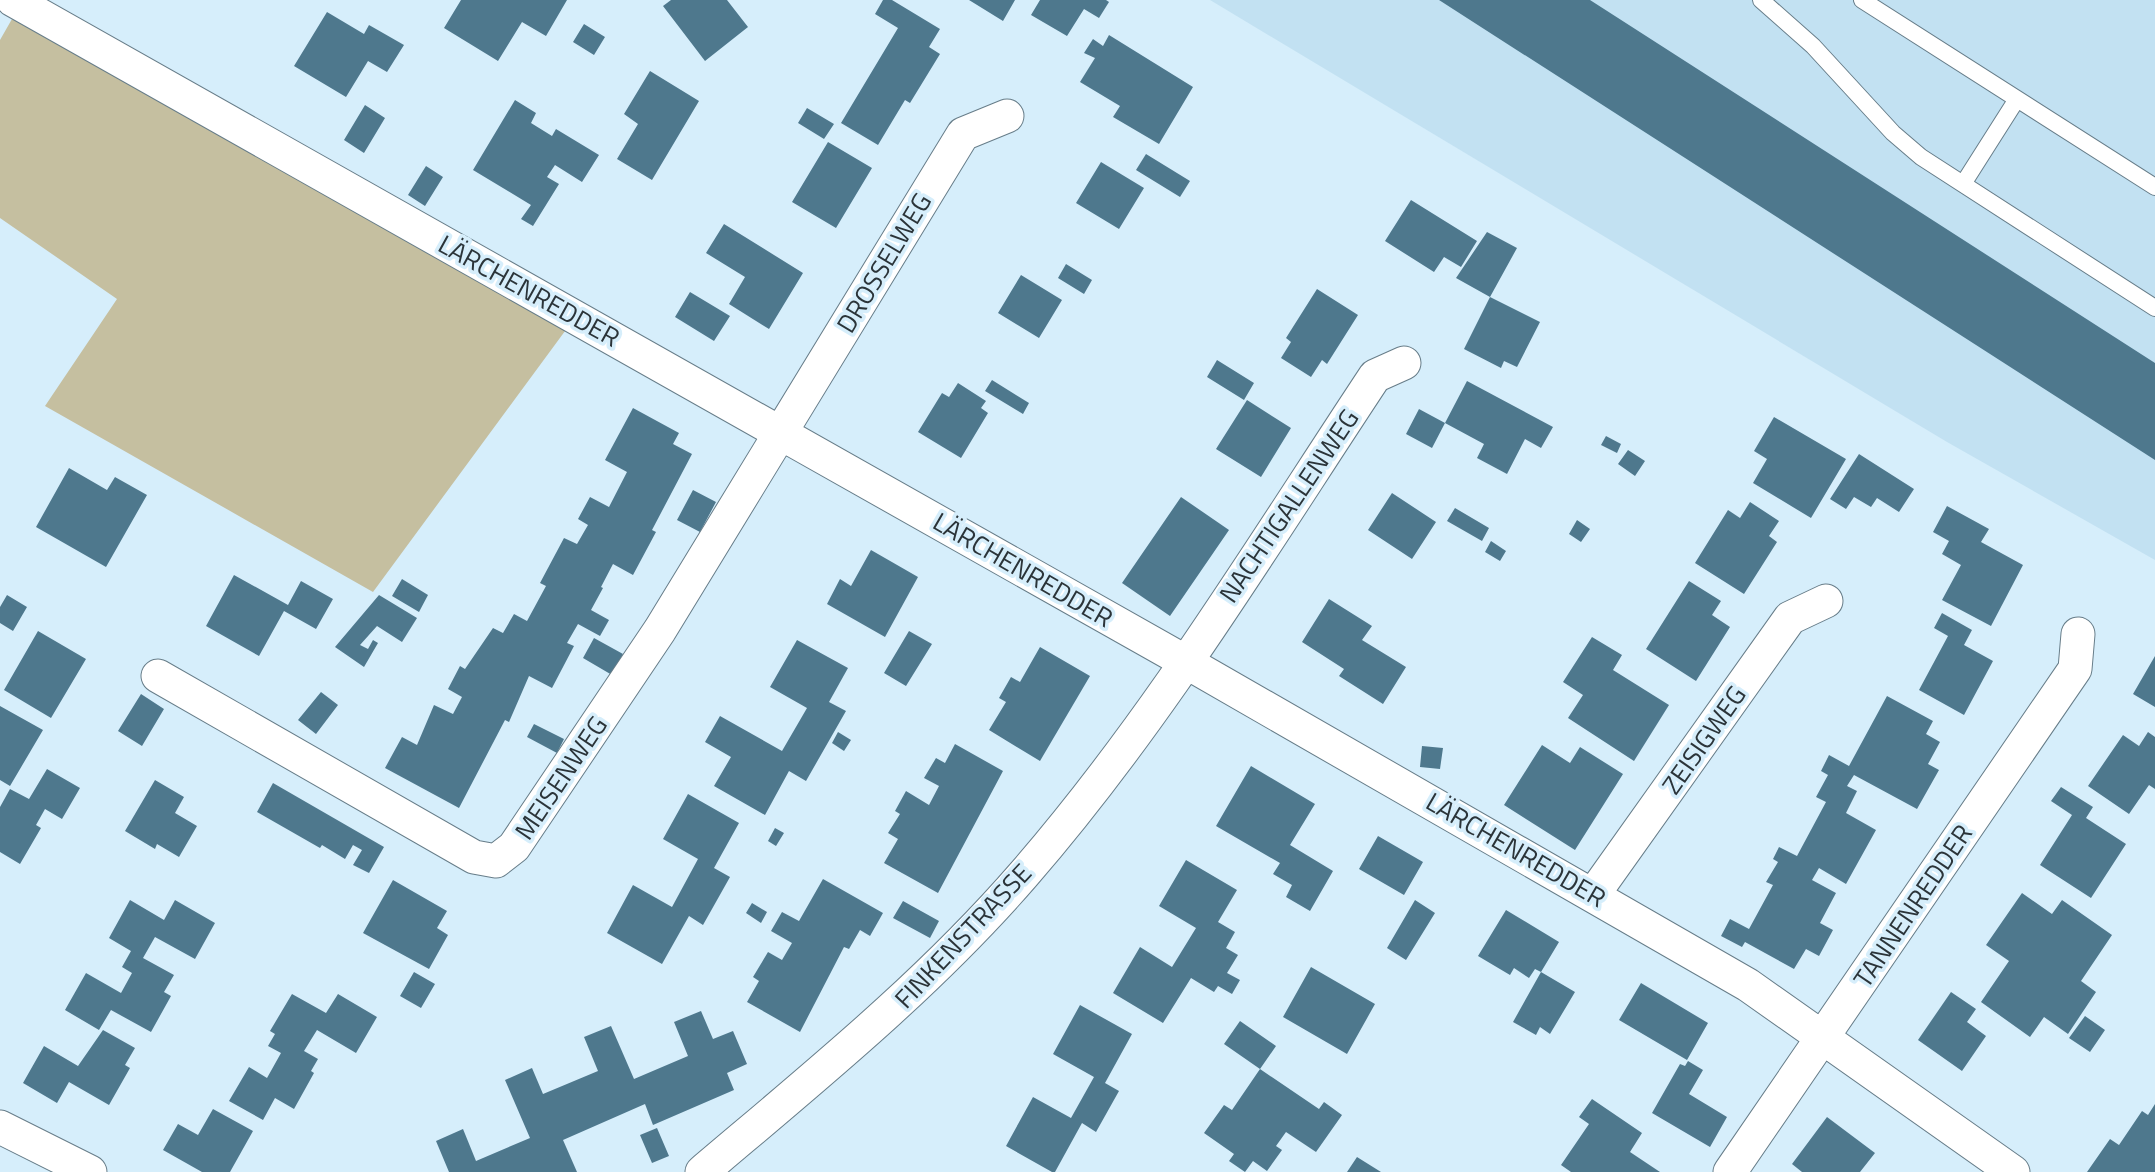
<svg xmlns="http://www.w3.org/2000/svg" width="2155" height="1172" font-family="'Titillium Web',sans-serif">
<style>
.built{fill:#c2e1f2}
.green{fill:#c5bfa0}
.building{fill:#4e788d}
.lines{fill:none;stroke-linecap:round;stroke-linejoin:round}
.lane-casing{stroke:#677d89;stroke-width:18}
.street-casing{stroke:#677d89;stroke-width:35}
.lane{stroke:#fff;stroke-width:16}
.street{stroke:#fff;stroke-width:33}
.labels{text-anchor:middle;stroke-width:7;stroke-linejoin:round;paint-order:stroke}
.street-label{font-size:26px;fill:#2b3439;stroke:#d6eefb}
</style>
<rect width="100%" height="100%" fill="#d6eefb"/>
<path class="built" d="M1210,0H2155V560L1947,442Z"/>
<path class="green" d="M12,19L568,327L373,592L45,406L117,299L0,218V40Z"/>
<path class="building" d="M461,0H567L546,36L522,22L498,61L444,28Z
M671,0H727L748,27L705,61L663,6Z
M883,0H892L940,29L929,47L940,54L910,103L905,100L878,145L841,123L898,28L875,14Z
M969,0H1015L1003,21Z
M1040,0H1106L1109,2L1099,18L1084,9L1067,36L1031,15Z
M1439,0H1590L2155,363V460Z
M327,12L364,34L369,25L404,45L387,72L368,61L346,97L294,66Z
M584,24L605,37L594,55L573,42Z
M1109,35L1193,87L1159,144L1113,117L1120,106L1080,82L1095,58L1084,53L1093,39L1103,46Z
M650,71L699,101L652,180L617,159L638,124L624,114Z
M515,100L536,113L531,123L552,136L556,129L599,155L582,182L555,165L547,177L559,184L533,226L521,219L531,205L473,170Z
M365,105L385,118L364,153L344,140Z
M807,108L834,124L824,139L798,123Z
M828,142L872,168L836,228L792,202Z
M1146,154L1190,181L1180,197L1136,170Z
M1101,162L1144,188L1119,229L1076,203Z
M426,166L443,177L425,206L408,195Z
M1411,200L1477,241L1461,267L1444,257L1434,272L1385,241Z
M724,224L803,273L769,329L729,304L745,277L706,253Z
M1487,232L1517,248L1490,297L1456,278Z
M1066,264L1092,280L1084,294L1058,278Z
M1021,275L1062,300L1039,338L998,313Z
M1317,289L1358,315L1327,364L1322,360L1311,377L1281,358L1291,342L1286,338Z
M690,292L730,316L714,341L675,317Z
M1490,297L1540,322L1517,367L1504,361L1501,368L1464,349Z
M1217,360L1254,383L1244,400L1207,377Z
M992,380L1029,403L1023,414L985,391Z
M1467,381L1553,427L1541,448L1525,439L1507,474L1477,458L1484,444L1445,423Z
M958,383L986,401L981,408L988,413L961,458L918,432L942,393L949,397Z
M1247,400L1291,428L1261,477L1216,449Z
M633,408L679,433L673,444L692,454L652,530L656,532L633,575L613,564L601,587L603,588L591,610L609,620L600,636L578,624L567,643L574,646L552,688L529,676L509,722L505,720L459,808L385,768L402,737L417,745L434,705L453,714L462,697L448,689L460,666L465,669L493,628L503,633L514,614L527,621L546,586L540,583L564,538L577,544L588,525L578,519L590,497L609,507L627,472L605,460Z
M1419,409L1445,423L1432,448L1406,434Z
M1774,417L1846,459L1811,518L1753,483L1767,459L1754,451Z
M1606,436L1621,444L1617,453L1601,445Z
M1628,450L1645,461L1635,476L1618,464Z
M1859,454L1914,489L1899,512L1877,498L1871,507L1854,497L1846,509L1830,499Z
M69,468L107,490L115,477L147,495L106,567L36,527Z
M693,490L716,502L700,532L677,520Z
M1392,493L1436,522L1412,559L1368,530Z
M1181,497L1229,530L1170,616L1122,583Z
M1750,502L1779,521L1769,536L1777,542L1744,594L1695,563L1728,510L1740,518Z
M1947,506L1989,529L1981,542L2023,565L1991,626L1942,600L1961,565L1942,554L1949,541L1933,532Z
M1455,508L1489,528L1482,541L1447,521Z
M1577,520L1590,529L1581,542L1569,534Z
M1491,541L1506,551L1500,561L1485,552Z
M871,550L918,577L885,637L827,604L840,579L851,586Z
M234,575L288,605L301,581L333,599L316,629L284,611L259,656L206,626Z
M402,579L428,595L419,612L392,596Z
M1689,581L1721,601L1712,615L1730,627L1696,681L1646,649Z
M7,595L27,607L13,631L0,623V607Z
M379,595L417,618L402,642L377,626L360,645L368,649L373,640L378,643L364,667L335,647Z
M1329,599L1372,626L1362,640L1406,667L1383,704L1339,676L1344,669L1302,642Z
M1942,613L1972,630L1964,645L1993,661L1964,715L1919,690L1948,636L1934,628Z
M38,631L86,659L51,718L4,690Z
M909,631L932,644L906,686L884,673Z
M1592,637L1622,655L1613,670L1669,705L1634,761L1568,718L1583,695L1563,682Z
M594,638L623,654L612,675L583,658Z
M797,640L848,668L829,702L846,711L806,781L789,771L765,815L714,786L731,757L705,742L720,716L782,751L807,708L770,687Z
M1040,647L1090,676L1040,761L989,730L1006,702L999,698L1011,677L1020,682Z
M2155,656V707L2133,694Z
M321,692L338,705L316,734L298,720Z
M141,694L164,709L142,746L118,731Z
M1887,696L1933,721L1926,734L1940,742L1928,764L1939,770L1917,809L1854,775L1847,786L1857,791L1846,813L1876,830L1846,884L1819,868L1812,880L1836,893L1820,923L1833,930L1819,956L1806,949L1794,969L1745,942L1742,947L1721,936L1730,919L1749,929L1773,885L1766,882L1778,862L1773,859L1779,847L1797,856L1826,802L1816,797L1828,775L1821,771L1829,755L1849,766Z
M0,706L43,730L10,786L0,780Z
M534,724L564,739L557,753L527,737Z
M838,732L851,740L844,751L832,743Z
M2148,732L2155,737V789L2149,785L2129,814L2088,786L2123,735L2139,746Z
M955,744L1003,771L938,893L884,863L898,839L888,833L900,814L895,811L906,791L929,805L939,786L924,778L936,758L945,763Z
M1542,745L1570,763L1580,747L1623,774L1575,850L1504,805Z
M1422,746L1443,748L1440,769L1420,767Z
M1251,766L1315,804L1290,845L1333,871L1310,911L1286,897L1292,885L1273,874L1280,863L1216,826Z
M47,769L80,788L62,819L45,809L36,825L41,828L20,864L0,852V807L10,789L29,799Z
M155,780L184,797L175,813L197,826L179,857L157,844L155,849L125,831Z
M273,783L384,847L369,873L353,865L362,850L353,845L345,859L322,845L320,848L257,812Z
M2061,787L2093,807L2086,818L2126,844L2091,898L2040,865L2072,815L2051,801Z
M688,794L739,823L714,868L730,877L703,925L689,916L662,964L607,933L633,885L672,907L698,859L663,839Z
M775,828L784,833L776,846L768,841Z
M1378,836L1423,862L1404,895L1359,869Z
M1186,860L1237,890L1218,922L1235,932L1226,948L1238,955L1227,973L1240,980L1232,994L1218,986L1214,992L1191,978L1163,1023L1113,993L1140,947L1172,967L1196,928L1159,906Z
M823,879L883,913L870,936L860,930L849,949L844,947L800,1032L747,1002L759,981L753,977L768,952L782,960L792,943L771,931L782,912L799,921Z
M393,880L447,911L437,928L448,935L429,969L363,933Z
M2022,893L2052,914L2062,900L2112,935L2081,981L2096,992L2068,1034L2044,1017L2030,1037L1981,1002L2009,961L1986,945Z
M130,900L164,920L175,900L215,923L195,959L155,937L143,958L174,975L164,992L171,996L151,1032L111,1010L99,1030L65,1010L86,973L121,993L132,973L122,967L131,951L109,938Z
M1415,900L1435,913L1406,960L1387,948Z
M903,901L939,921L930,938L893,918Z
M752,903L767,912L761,923L746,913Z
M1506,910L1559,942L1541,972L1535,969L1529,978L1514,968L1510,975L1478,956Z
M1311,967L1375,1004L1347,1054L1283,1017Z
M414,972L435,984L421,1008L400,996Z
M1541,972L1575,992L1550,1034L1540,1027L1536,1035L1513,1022Z
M1641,983L1708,1023L1687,1060L1619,1020Z
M1951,992L1976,1009L1967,1022L1986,1036L1962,1071L1918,1040Z
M292,994L326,1013L338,994L377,1017L356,1053L317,1030L304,1051L318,1059L311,1071L314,1073L294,1109L275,1098L263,1120L229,1101L249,1067L267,1078L281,1053L268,1046L275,1034L270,1031Z
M1080,1005L1132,1034L1105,1083L1119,1091L1096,1132L1082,1123L1055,1172H1052L1006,1146L1033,1097L1071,1118L1094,1077L1053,1054Z
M701,1011L713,1039L733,1031L747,1064L727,1073L734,1090L653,1125L645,1104L563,1140L577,1172H449L436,1141L463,1129L476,1161L530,1138L505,1080L532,1068L543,1094L598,1071L584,1037L611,1026L634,1079L688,1056L674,1022Z
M2085,1016L2105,1030L2090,1052L2069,1038Z
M1240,1021L1276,1046L1260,1069L1224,1044Z
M103,1030L135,1048L125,1065L130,1068L109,1105L69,1082L57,1103L23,1083L44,1046L78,1066Z
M1688,1061L1703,1070L1689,1094L1727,1117L1710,1147L1652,1113L1680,1064L1685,1066Z
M1260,1069L1319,1109L1324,1102L1342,1115L1316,1152L1286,1132L1276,1146L1282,1150L1267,1171L1253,1161L1245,1172L1229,1161L1234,1154L1204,1133L1224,1105L1232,1110Z
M1592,1099L1642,1133L1630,1152L1660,1172H1571L1561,1165L1589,1124L1579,1117Z
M2155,1104V1172H2087L2110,1139L2119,1145L2142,1111L2148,1115Z
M213,1109L253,1131L230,1172H202L163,1150L178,1124L198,1135Z
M1827,1117L1875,1153L1860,1172H1802L1792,1164Z
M657,1128L669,1156L652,1163L640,1135Z
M1357,1157L1381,1172H1347Z"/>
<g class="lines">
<g class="lane-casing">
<path id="lane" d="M1761,0L1813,46L1893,133L1921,157L2155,308
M1862,0L2155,187
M1963,184L2017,99"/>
</g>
<g class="street-casing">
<path id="street" d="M13,0L1186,662L1748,985L2013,1172
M158,676L474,857L496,861L514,847L660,630L963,134L1007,116
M1593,895L1790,618L1826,601
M0,1127L90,1172
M702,1172C814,1077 928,985 1024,874C1157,721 1263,545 1375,376L1404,363
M1730,1172L2075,669L2078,634"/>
</g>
<use href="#lane" class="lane"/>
<use href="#street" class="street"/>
</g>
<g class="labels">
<g class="street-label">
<text transform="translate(884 263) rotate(-59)" y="9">DROSSELWEG</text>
<text transform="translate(529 291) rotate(29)" y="9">LÄRCHENREDDER</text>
<text transform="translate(1289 506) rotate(-56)" y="9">NACHTIGALLENWEG</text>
<text transform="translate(1023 570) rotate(30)" y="9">LÄRCHENREDDER</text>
<text transform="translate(1704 740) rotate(-55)" y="9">ZEISIGWEG</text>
<text transform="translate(561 778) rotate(-56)" y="9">MEISENWEG</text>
<text transform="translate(1516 850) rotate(30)" y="9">LÄRCHENREDDER</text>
<text transform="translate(1913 906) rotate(-56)" y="9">TANNENREDDER</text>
<text transform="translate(963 936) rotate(-47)" y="9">FINKENSTRASSE</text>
</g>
</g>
</svg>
